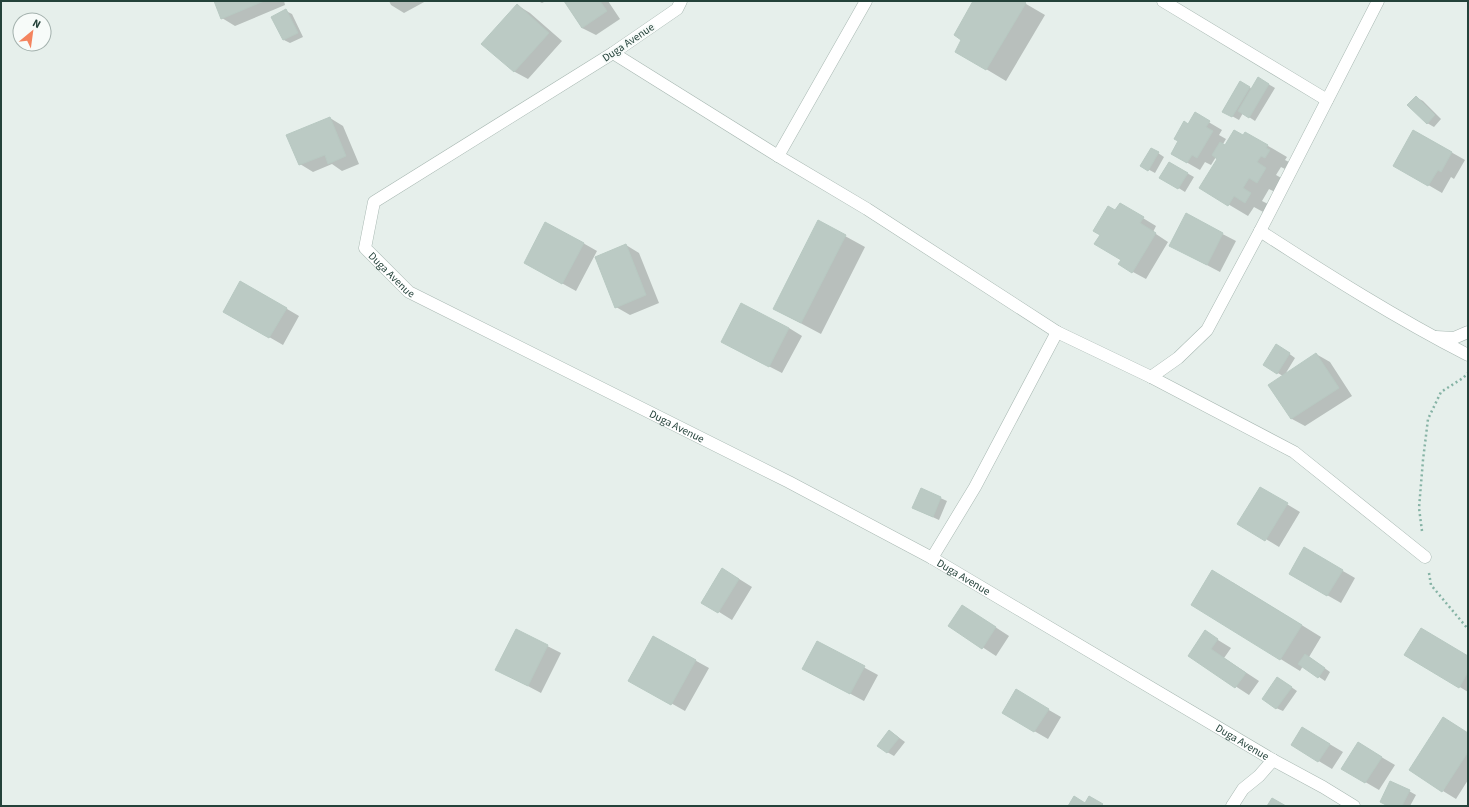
<svg xmlns="http://www.w3.org/2000/svg" width="1469" height="807" font-family="'Source Sans 3',sans-serif">
<style>
.shadow{fill:#0003}
.building{fill:#bbcac4;stroke:#b8c9c2}
.lines{fill:none;stroke-linecap:round;stroke-linejoin:round}
.minor-casing{stroke:#a8b8b2;stroke-width:13}
.path{stroke:#86b3a5;stroke-width:2.5;stroke-dasharray:2 3;stroke-linecap:butt}
.minor{stroke:#fff;stroke-width:12}
.labels{text-anchor:middle;stroke-width:4;stroke-linejoin:round;paint-order:stroke}
.street-label{font-size:11px;fill:#24423a;stroke:#f7fbf9}
</style>
<rect width="100%" height="100%" fill="#e6efeb"/>
<path class="shadow" d="M215,1H284L285,5L235,26L222,18Z
M389,1H426L404,13L391,5Z
M538,1H546L542,3Z
M565,1H608L620,19L596,35L582,28Z
M974,1H1021L1045,15L1006,81L956,51L963,39Z
M517,5L530,13L562,41L528,79L515,72L483,43Z
M286,11L292,14L303,37L290,43L284,40L272,17Z
M1258,78L1275,88L1255,121L1243,113L1239,120L1223,111L1240,82L1252,89Z
M1416,97L1423,101L1441,119L1434,127L1427,123Z
M1195,114L1222,130L1219,135L1226,139L1223,144L1226,146L1243,137L1246,133L1287,157L1285,160L1289,162L1285,169L1281,167L1276,175L1285,180L1277,193L1269,189L1262,201L1270,205L1265,213L1254,207L1248,216L1201,188L1219,158L1216,157L1211,165L1205,162L1200,170L1172,154Z
M330,118L343,126L359,164L342,171L332,164L313,172L300,164Z
M1414,131L1465,160L1454,179L1451,177L1442,193L1394,165Z
M1152,149L1164,157L1155,173L1142,166Z
M1169,163L1194,177L1185,192L1161,177Z
M1116,212H1133L1156,226L1153,232L1168,242L1146,279L1133,272L1122,259Z
M1186,215L1236,241L1220,272L1184,253Z
M845,236L865,247L821,334L774,309Z
M583,243L597,251L576,291L538,270Z
M626,245L639,253L659,303L630,315L616,307Z
M241,282L299,316L283,345L224,311Z
M789,328L802,336L782,373L735,349Z
M1283,349L1295,358L1284,376L1316,354L1330,362L1352,396L1305,426L1292,419L1270,385L1283,376L1264,365Z
M1260,488L1300,512L1279,547L1239,523Z
M921,489L947,501L939,520L913,508Z
M1305,549L1355,578L1341,603L1290,574Z
M736,577L752,587L732,620L703,602Z
M1232,582L1321,637L1309,657L1330,672L1325,681L1303,666L1300,671L1192,604Z
M963,606L1009,636L996,656L950,626Z
M516,630L561,653L541,693L496,669Z
M1205,632L1231,648L1224,658L1259,681L1249,695L1189,656Z
M653,637L709,668L685,711L630,680Z
M817,642L878,675L864,701L817,676Z
M1406,654L1468,657V692Z
M1278,678L1297,691L1283,711L1276,708Z
M1016,691L1061,717L1048,739L1003,713Z
M890,731L905,742L894,756L887,752Z
M1468,733V780L1456,799L1443,791Z
M1316,736L1343,752L1332,769L1292,745Z
M1371,751L1395,765L1379,790L1343,769Z
M1409,791L1416,795L1410,806H1389Z"/>
<path class="building" d="M214,1H264L221,19Z
M564,1H600L607,11L582,28Z
M973,1H1023L1026,3L986,70L955,52L961,40L954,35Z
M517,4L549,33L514,72L481,44Z
M286,9L298,33L283,40L271,17Z
M1258,77L1269,84L1249,118L1238,111Z
M1240,81L1250,87L1232,117L1222,112Z
M1416,96L1435,115L1427,124L1407,105Z
M1195,112L1210,121L1206,127L1213,131L1197,158L1192,155L1187,163L1171,154L1178,141L1174,139L1184,121L1188,124Z
M330,117L346,156L328,164L325,155L299,165L286,135Z
M1234,130L1243,135L1245,132L1268,145L1266,148L1270,150L1265,158L1261,156L1257,162L1266,168L1257,183L1249,178L1243,188L1251,193L1245,203L1234,196L1228,206L1199,188L1217,159L1212,155L1220,142L1225,145Z
M1413,130L1452,152L1441,172L1438,170L1428,186L1393,166Z
M1151,148L1159,152L1148,171L1140,166Z
M1169,162L1188,173L1178,189L1159,178Z
M1120,203L1144,217L1140,223L1156,233L1132,273L1118,264L1121,260L1094,244L1100,235L1093,231L1108,206L1115,210Z
M1186,213L1223,233L1207,265L1169,246Z
M818,220L846,235L801,323L773,309Z
M545,222L584,243L562,284L524,263Z
M626,244L646,295L615,308L595,257Z
M240,281L287,308L269,338L223,312Z
M741,303L789,328L769,367L721,342Z
M1276,344L1290,353L1277,374L1263,365Z
M1316,353L1339,388L1291,419L1268,385Z
M1260,487L1288,503L1265,541L1237,524Z
M921,488L941,497L933,517L912,508Z
M1304,547L1343,570L1327,596L1289,574Z
M722,568L739,579L718,613L701,603Z
M1212,570L1302,625L1280,660L1191,605Z
M962,605L996,627L982,649L948,626Z
M1421,628L1468,656V672L1459,688L1404,655Z
M516,629L548,645L528,686L495,670Z
M1205,630L1218,639L1211,649L1246,673L1235,688L1188,656Z
M653,636L696,660L671,705L628,681Z
M817,641L865,666L850,694L802,669Z
M1305,654L1325,668L1318,678L1298,664Z
M1277,677L1292,687L1276,709L1262,699Z
M1016,689L1049,709L1034,732L1002,713Z
M1443,717L1468,733V752L1442,792L1409,770Z
M1302,727L1330,744L1318,762L1291,745Z
M889,730L899,738L887,753L877,746Z
M1358,742L1382,757L1365,783L1341,769Z
M1390,781L1410,790L1402,806H1388L1380,802Z
M1074,796L1085,803L1089,796L1103,804L1101,806H1068Z
M1272,798L1286,806H1267Z"/>
<g class="lines">
<g class="minor-casing">
<g id="minor">
<path id="s1" d="M681,1L677,9L613,53L374,202L365,248L409,292L789,482L932,558L1273,760L1323,787L1354,806"/>
<path d="M1163,1L1327,100"/>
<path d="M613,53L778,156L867,209L1057,332L1151,377L1294,452L1425,557"/>
<path d="M778,156L866,1"/>
<path d="M1260,231C1328,275 1396,318 1468,355"/>
<path d="M1436,337L1454,338L1468,332"/>
<path d="M1151,377L1178,358L1207,330L1260,231L1378,1"/>
<path d="M932,558L975,487L1057,332"/>
<path d="M1232,806L1243,789L1259,776L1273,760"/>
</g>
</g>
<path class="path" d="M1422,531L1419,508L1423,460L1428,419L1441,392L1463,378L1468,373
M1429,573L1431,585L1468,629"/>
<use href="#minor" class="minor"/>
</g>
<g class="labels">
<g class="street-label">
<text transform="translate(628 42) rotate(-34)" y="4">Duga Avenue</text>
<text dy="4" stroke="none"><textPath href="#s1" startOffset="453">Duga Avenue</textPath></text>
<text dy="4" stroke="none"><textPath href="#s1" startOffset="777">Duga Avenue</textPath></text>
<text dy="4" stroke="none"><textPath href="#s1" startOffset="1101">Duga Avenue</textPath></text>
<text dy="4" stroke="none"><textPath href="#s1" startOffset="1425">Duga Avenue</textPath></text>
</g>
</g>
<rect width="1469" height="807" fill="none" stroke="#24423a" stroke-width="4"/>
<g transform="translate(32 32) rotate(29)"><circle r="19" fill="#f7fbf9" stroke="#a3b1ad"/>
<path d="M0-3L7 15L0 10L-7 15Z" fill="#f4845f"/>
<text y="-6" font-size="11" font-weight="bold" text-anchor="middle" fill="#24423a">N</text>
</g>
</svg>
